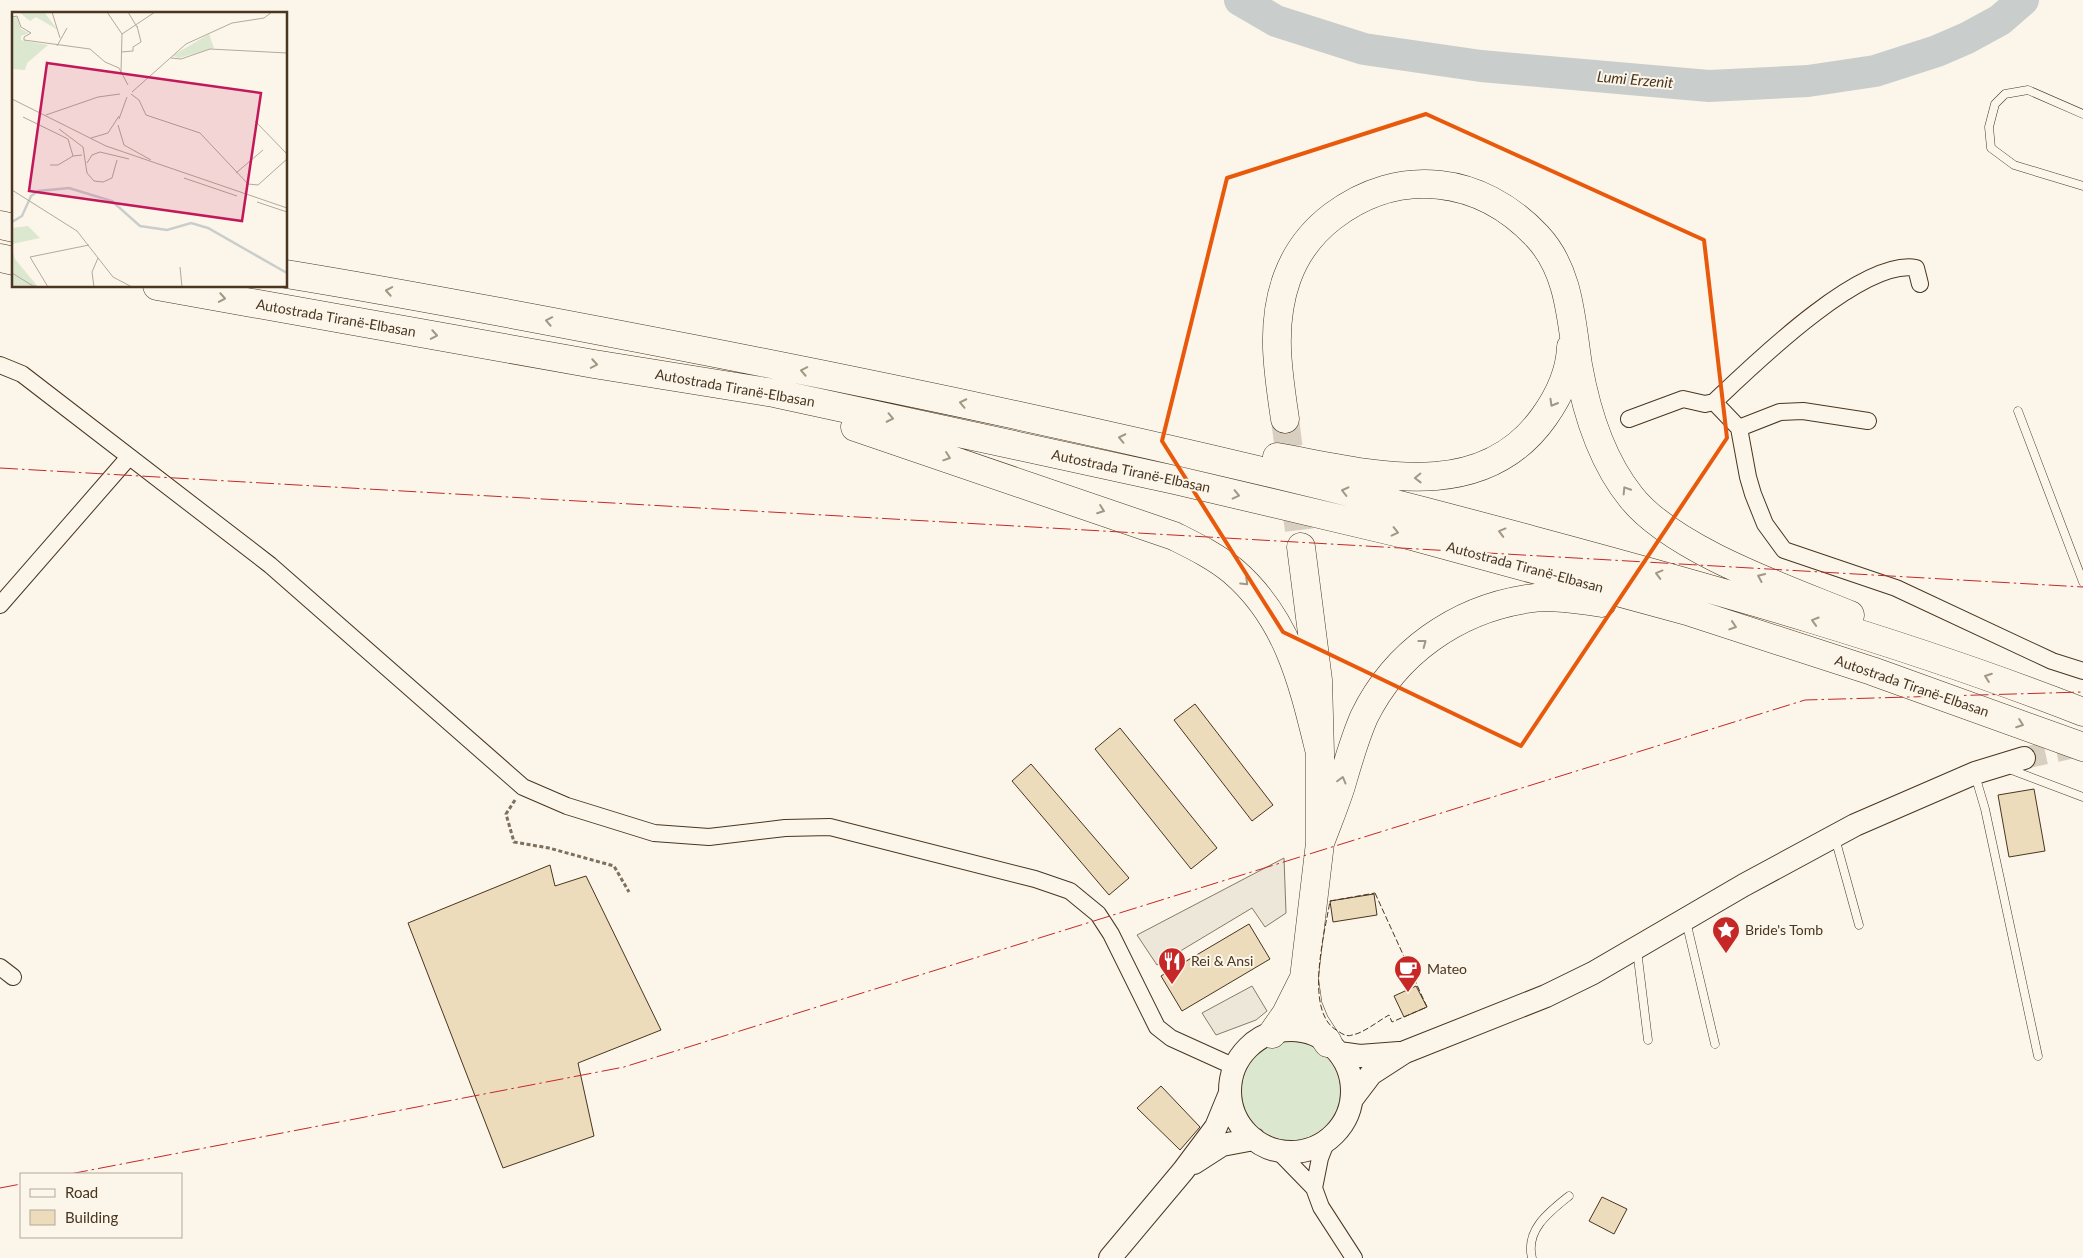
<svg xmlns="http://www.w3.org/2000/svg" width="2083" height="1258" font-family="Lato,sans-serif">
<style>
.green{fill:#dce7d0;stroke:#887966}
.parking{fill:#ede7d9;stroke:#887966}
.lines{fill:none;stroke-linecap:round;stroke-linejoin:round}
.river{stroke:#c9cecd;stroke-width:32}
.building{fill:#ecdcbc;stroke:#4a3520}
.secondary-tunnel{stroke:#d8cfc1;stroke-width:22;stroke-dasharray:22 11;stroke-linecap:butt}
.highway-tunnel{stroke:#d8cfc1;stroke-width:28;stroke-dasharray:28 14;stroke-linecap:butt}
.lane-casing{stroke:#4a3520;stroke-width:9}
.street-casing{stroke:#4a3520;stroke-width:18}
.secondary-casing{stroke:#4a3520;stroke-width:24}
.highway-casing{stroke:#4a3520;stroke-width:29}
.path{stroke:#7f6f5c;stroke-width:3;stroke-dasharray:4 2.5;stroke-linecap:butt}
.lane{stroke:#fbf6e9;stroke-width:8}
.street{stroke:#fbf6e9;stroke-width:16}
.secondary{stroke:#fbf6e9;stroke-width:22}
.highway{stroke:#fbf6e9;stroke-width:28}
.fence{stroke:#4a3520;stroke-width:1;stroke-dasharray:6 2.5;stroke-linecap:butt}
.power{stroke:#c62828;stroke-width:1;stroke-dasharray:18 4 2.5 4;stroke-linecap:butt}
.oneway{stroke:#a29684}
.marked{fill:none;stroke:#e8590c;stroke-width:4;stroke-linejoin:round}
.labels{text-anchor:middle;stroke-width:4;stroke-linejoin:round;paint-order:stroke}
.street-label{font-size:14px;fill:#4a3520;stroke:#fbf6e9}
.poi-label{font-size:14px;fill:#4a3520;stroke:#fbf6e9;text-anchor:start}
.water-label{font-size:15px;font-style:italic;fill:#4a3520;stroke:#fbf6e9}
.inset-river{fill:none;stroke:#c9cecd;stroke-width:2.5}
.inset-road{fill:none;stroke:#b4a999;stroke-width:1}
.view{fill:#c2185b;fill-opacity:0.15;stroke:#c2185b;stroke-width:2.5}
.inset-edge{fill:none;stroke:#4a3520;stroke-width:2.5}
</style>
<rect width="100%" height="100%" fill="#fbf6e9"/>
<path class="green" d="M1241 1091a50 50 0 1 1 100 0a50 50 0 1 1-100 0Z"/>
<path class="parking" d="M1284,858L1286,913L1265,927L1252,908L1157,965L1137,935Z
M1252,986L1267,1011L1256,1020L1216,1035L1202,1013Z"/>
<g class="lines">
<path class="river" d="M1240,0L1276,21L1364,49L1481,66L1709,86L1808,81L1875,71L1937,51L1967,38L2000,20L2023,0"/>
</g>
<path class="building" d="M1195,704L1273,805L1252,821L1174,720Z
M1120,728L1217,848L1191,869L1095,749Z
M1031,764L1129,878L1109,895L1012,781Z
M2034,789L2045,851L2009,857L1998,795Z
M550,865L555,886L586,876L661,1030L578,1063L594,1136L503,1168L408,923Z
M1374,894L1377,915L1333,922L1330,901Z
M1249,924L1270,959L1182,1011L1161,976Z
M1416,986L1427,1007L1404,1017L1394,996Z
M1161,1086L1200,1127L1180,1150L1137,1108Z
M1602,1197L1627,1209L1614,1234L1589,1221Z"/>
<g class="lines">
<path class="secondary-tunnel" d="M2024,758L2083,745"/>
<path class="highway-tunnel" d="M1285,419L1301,547"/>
<g class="lane-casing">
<path id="lane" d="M2083,114L2028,90L2005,94L1995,104L1989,127L1991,148L2014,165L2083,186
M2018,411L2083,582
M2009,769L2083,797
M1975,775L1985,809L2038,1056
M1835,838L1859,925
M1686,921L1715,1044
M1637,950L1648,1040
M1532,1258C1525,1230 1549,1212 1569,1196"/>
</g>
<g class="street-casing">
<path id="street" d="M0,365L22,374L270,565L523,787L567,806L654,833L709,837L785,828L830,827L1035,879L1070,891L1098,914L1111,934L1157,1027L1171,1038L1235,1067
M1714,402C1753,365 1862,258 1916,268L1920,284
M1629,419L1683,399L1705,404L1714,402L1739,428L1748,477L1753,494L1765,524L1784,550L1896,588L2052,661L2083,671
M1739,428L1780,412L1803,411L1868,421
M0,605L129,457
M0,967L13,977
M1278,1151L1314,1188L1321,1207L1354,1258
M1314,1188L1320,1158L1327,1140"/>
</g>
<g class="secondary-casing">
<path id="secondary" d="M1230 1091a61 61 0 1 1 122 0a61 61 0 1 1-122 0Z
M1339,1053L1360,1056L1399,1053
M1352,1099L1371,1074L1405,1052L1546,996L1593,973L1744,885L1855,825L1975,773L2024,758
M1194,1163L1222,1145L1254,1139
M1110,1258L1183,1171L1216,1127L1230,1093"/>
</g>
<g class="highway-casing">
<path id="highway" d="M0,225L14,228
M0,258L14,261
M286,274C421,296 555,322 689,348C972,403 1254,464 1532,540C1718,590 1904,642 2083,712
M157,286L594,364L774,393L1175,480L1408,535L1687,611L1872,671L2083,747
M1285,419C1278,372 1270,325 1287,278C1296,253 1312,232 1333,216C1399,166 1481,176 1537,236C1570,271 1571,320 1578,365C1586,410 1602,461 1631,497C1673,550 1787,589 1850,615
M855,427L1174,536C1194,546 1215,556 1233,571C1289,619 1303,684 1320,753
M1277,457C1368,473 1480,507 1544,417C1559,396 1570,372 1571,347
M1301,547L1318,680L1320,753V843L1304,978L1308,1006L1315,1023L1328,1043
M1320,843C1327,824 1335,805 1341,786C1348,762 1354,740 1364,717C1395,653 1456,610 1526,599C1551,595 1577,599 1602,603
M1272,1034L1286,1014L1304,978"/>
</g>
<path class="path" d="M515,800L506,814L514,842L549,848L614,866L629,892"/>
<use href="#lane" class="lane"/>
<use href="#street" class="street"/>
<use href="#secondary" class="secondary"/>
<use href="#highway" class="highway"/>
<path class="fence" d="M1375,893L1427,1007L1392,1022L1389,1015C1378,1021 1364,1033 1352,1035C1347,1037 1342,1034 1338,1031C1303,1013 1325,932 1330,901Z"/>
<path class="power" d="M0,468L2083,587
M70,1174L624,1067L1805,700L2083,692
M0,1188L21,1184"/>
</g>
<defs><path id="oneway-chevron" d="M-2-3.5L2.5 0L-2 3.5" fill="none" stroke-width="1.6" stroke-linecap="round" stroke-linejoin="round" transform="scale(1.25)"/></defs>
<g class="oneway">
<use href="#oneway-chevron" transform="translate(389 291) rotate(-170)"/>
<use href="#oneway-chevron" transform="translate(222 298) rotate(10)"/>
<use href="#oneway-chevron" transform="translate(549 321) rotate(-169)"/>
<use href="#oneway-chevron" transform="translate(434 335) rotate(10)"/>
<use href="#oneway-chevron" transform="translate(594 364) rotate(10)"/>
<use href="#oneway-chevron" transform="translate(804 371) rotate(-169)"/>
<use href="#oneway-chevron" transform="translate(963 403) rotate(-168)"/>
<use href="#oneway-chevron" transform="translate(1553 403) rotate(120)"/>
<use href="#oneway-chevron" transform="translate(890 418) rotate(12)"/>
<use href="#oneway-chevron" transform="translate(1122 438) rotate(-168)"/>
<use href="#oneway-chevron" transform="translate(947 457) rotate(19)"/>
<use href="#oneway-chevron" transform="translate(1418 478) rotate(179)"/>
<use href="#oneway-chevron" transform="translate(1626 490) rotate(-122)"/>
<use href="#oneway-chevron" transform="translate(1345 491) rotate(-166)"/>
<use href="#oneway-chevron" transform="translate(1236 495) rotate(13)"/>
<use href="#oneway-chevron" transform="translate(1101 510) rotate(20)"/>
<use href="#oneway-chevron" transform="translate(1395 532) rotate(13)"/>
<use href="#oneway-chevron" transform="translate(1502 532) rotate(-165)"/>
<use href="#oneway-chevron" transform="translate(1659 574) rotate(-165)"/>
<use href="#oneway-chevron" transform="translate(1761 577) rotate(-156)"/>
<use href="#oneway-chevron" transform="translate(1245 582) rotate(44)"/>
<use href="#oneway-chevron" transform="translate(1815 621) rotate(-163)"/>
<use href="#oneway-chevron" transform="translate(1733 626) rotate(18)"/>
<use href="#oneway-chevron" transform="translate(1423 643) rotate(-37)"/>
<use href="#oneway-chevron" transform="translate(1988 677) rotate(-160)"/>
<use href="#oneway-chevron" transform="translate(2020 724) rotate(20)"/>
<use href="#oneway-chevron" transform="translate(1342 780) rotate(-75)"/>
</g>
<path class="marked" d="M1426,114L1704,240L1727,438L1521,746L1283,632L1162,441L1227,178Z"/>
<defs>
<g id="sight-pin" transform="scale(1.4375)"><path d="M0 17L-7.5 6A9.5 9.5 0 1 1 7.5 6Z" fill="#c62828" stroke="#fbf6e9"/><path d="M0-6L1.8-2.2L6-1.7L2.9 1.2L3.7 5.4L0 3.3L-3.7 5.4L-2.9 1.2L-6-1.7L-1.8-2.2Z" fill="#fff"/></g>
<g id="restaurant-pin" transform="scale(1.4375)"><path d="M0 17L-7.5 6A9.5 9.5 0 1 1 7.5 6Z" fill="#c62828" stroke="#fbf6e9"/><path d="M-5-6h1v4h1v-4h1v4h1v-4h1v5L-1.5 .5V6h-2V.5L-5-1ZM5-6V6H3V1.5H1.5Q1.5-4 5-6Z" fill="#fff"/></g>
<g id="cafe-pin" transform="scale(1.4375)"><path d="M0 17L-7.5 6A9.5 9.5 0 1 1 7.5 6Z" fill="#c62828" stroke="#fbf6e9"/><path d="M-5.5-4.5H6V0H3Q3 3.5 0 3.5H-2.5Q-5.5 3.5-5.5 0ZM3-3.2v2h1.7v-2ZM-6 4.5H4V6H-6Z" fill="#fff"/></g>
</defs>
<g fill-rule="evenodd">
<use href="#sight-pin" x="1726" y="930"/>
<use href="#restaurant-pin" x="1172" y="961"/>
<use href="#cafe-pin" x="1408" y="969"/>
</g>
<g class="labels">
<g class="street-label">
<text transform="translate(336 318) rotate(10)" y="5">Autostrada Tiranë-Elbasan</text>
<text transform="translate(735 388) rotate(10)" y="5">Autostrada Tiranë-Elbasan</text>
<text transform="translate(1131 471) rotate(12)" y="5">Autostrada Tiranë-Elbasan</text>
<text transform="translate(1525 567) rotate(15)" y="5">Autostrada Tiranë-Elbasan</text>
<text transform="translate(1912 686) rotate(19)" y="5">Autostrada Tiranë-Elbasan</text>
</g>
<g class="poi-label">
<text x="1745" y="935">Bride's Tomb</text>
<text x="1191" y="966">Rei &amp; Ansi</text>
<text x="1427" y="974">Mateo</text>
</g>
<g class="water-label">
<text transform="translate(1635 80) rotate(5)" y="5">Lumi Erzenit</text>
</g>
</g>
<g transform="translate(12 12)">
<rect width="275" height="275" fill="#fbf6e9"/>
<path d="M7,0H32L46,18L24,5L18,9ZM5,5L9,17L17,21L9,24V28L36,33L15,51L13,58L0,57V6ZM197,22L202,36L167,46L160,44ZM16,214L28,226L0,232V216ZM0,238L3,247L26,275H0Z" fill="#dce7d0"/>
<path class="inset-river" d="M0,210L10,204L19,184L26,179L57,176L100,189L128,214L155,218L179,211L196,216L275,261"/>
<path class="inset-road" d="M40,0L48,26M95,0L110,22M116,0L125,15M0,5L5,4L9,15L19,21L12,25V28L78,37L93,50L107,56L116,73M45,34L55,16M109,40L121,39V35L129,30L125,14M159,46L169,47L198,37L275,41M109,60L110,22L143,0M120,80L174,32L220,11L252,6L260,0M119,82L127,88L134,103L188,121L236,172L246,173L275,147M0,87L94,134L275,196M34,103L86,85L108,82M11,105L56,127L61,144L70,143M107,107L115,85M243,109L275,142M106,113L112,133L139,148M47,117L71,135L75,161L82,169L91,170L100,166L105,148M79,126L96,121L107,104M75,151L80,143L88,140L117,147M38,153H46L61,144M224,161L251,138M172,166L225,184M0,178L65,219L101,265L120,275M245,190L275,200M168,255L170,275M0,261L21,274L30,275M36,275L18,245L77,233M82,275L80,260L86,246"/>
<path class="view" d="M35,51L249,81L230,209L17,179Z"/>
<rect width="275" height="275" class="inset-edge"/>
</g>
<rect x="20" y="1173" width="162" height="65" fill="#fbf6e9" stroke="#b4a999"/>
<rect x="30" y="1189" width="25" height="8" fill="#fbf6e9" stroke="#b4a999"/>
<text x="65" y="1198" font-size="15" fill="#4a3520">Road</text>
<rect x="30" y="1210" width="25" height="15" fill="#ecdcbc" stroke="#b4a999"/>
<text x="65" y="1223" font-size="15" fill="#4a3520">Building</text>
</svg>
